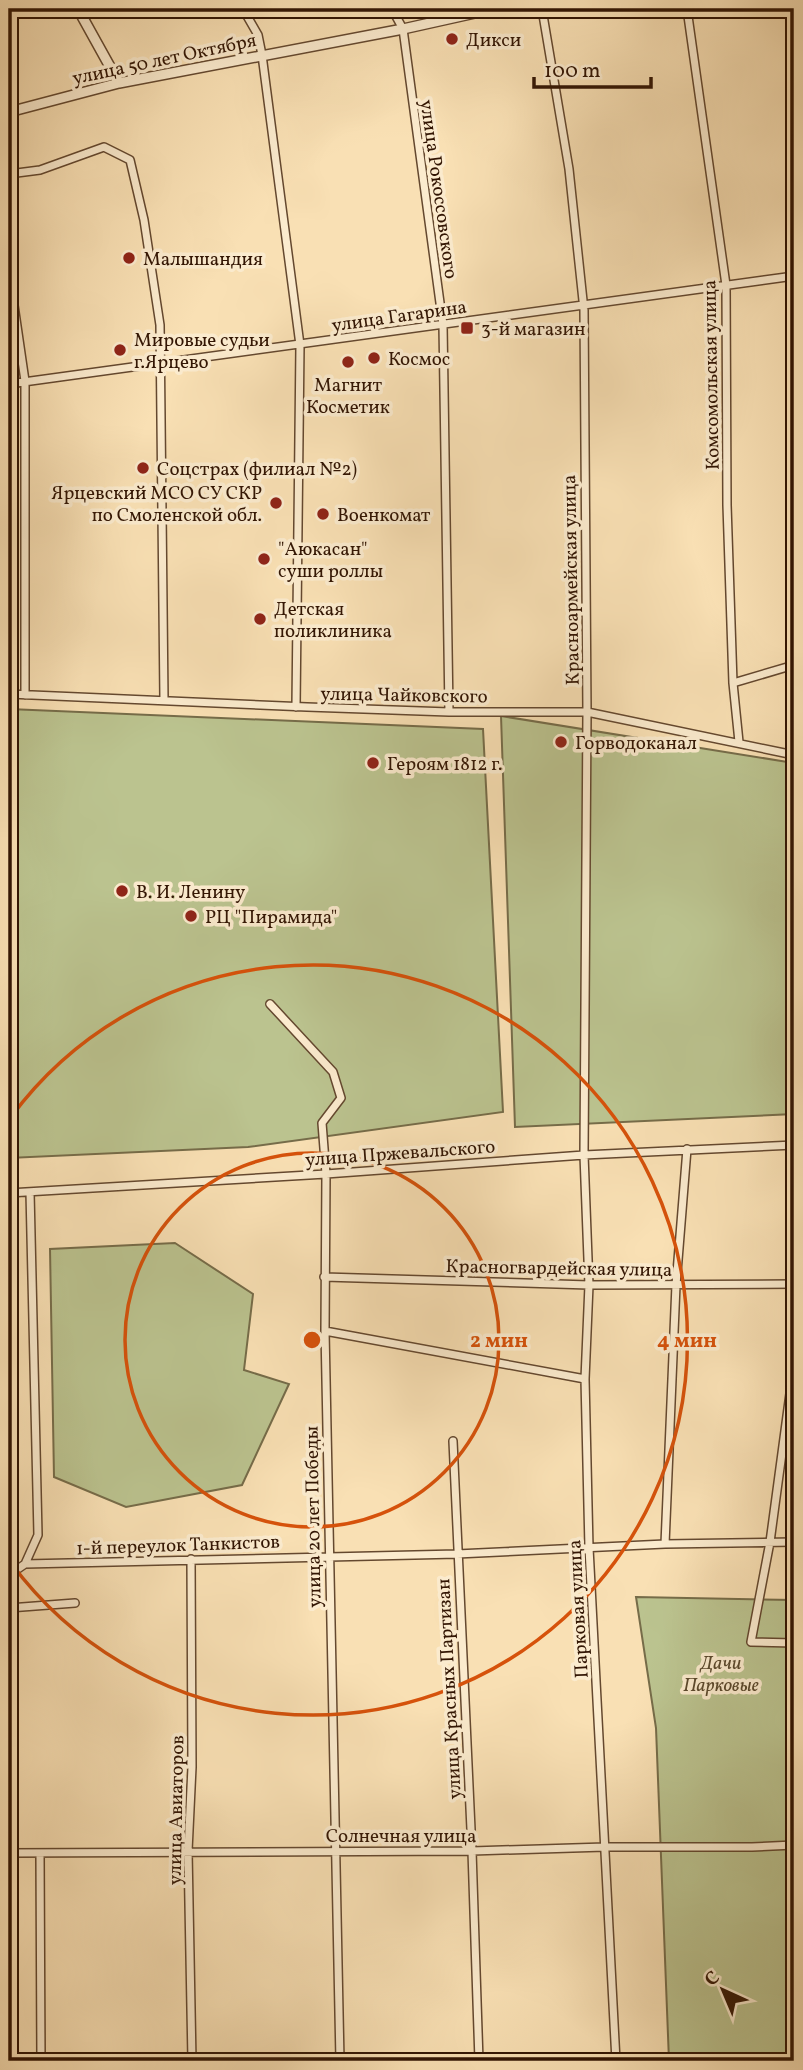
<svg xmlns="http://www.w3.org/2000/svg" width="803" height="2070" font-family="Vollkorn,serif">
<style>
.green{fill:#bbc38f;stroke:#766c49;stroke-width:2}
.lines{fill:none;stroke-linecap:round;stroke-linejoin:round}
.minor-casing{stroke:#64482f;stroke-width:10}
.tertiary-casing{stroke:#64482f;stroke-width:12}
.minor{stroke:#fbebce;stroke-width:7}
.tertiary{stroke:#fbebce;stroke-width:9}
.ring{fill:none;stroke:#d6520b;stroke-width:3.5}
.poi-dot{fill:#8f2418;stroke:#fbebce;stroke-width:2.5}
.labels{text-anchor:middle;stroke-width:7;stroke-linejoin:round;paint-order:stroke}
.poi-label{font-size:19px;fill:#321503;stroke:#fbebce;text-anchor:start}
.street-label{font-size:19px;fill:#321503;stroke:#fbebce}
.park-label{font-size:19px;font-style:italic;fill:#5b492d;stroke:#fbebce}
.centre{fill:#d6520b;stroke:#fbebce;stroke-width:3.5}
.ring-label{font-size:21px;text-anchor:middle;font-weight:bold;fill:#d6520b;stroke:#fbebce;stroke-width:7;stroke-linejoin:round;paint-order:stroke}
</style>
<rect width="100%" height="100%" fill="#f9e0b4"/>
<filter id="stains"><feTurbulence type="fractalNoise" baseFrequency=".00286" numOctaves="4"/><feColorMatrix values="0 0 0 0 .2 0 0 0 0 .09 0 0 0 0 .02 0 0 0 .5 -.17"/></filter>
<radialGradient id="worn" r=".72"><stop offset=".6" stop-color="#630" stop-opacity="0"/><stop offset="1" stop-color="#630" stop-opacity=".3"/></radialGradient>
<path class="green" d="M9,709L483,729L503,1112L248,1147L9,1158Z
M501,716L794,763V1114L515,1127Z
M175,1243L253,1294L244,1370L289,1384L242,1485L126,1507L54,1477L50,1249Z
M636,1597L794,1600V2061H669L656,1728Z"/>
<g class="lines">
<g class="minor-casing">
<path id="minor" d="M243,9L258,35L262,55L300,345L296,707
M392,9L403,29L443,325L449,712
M542,9L569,169L584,310L587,712L584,1155L589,1285L585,1379L589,1548L616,2061
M687,9L726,285L727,505L733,683L739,742
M9,174L40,170L104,147L130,160L144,220L160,325L164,700
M9,271L25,381V695
M9,384L794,276
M733,683L794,665
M9,694L307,707L449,712H587L794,755
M270,1004L333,1072L341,1098L322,1123L326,1174L325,1331L340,2061
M9,1193L326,1174L584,1155L794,1145
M324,1277L589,1285L794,1284
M325,1331L585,1379
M794,1364L770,1542L751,1642L794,1643
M453,1441L472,1851L479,2061
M665,1544L676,1285L687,1149
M191,1559L192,1767L188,1851L192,2061
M25,1564L457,1554L665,1544L794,1542
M9,1575L25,1564L38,1535L30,1192
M9,1608L75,1603
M9,1853L472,1851L605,1847H752L794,1845
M40,1853L41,2061"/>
</g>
<g class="tertiary-casing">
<path id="tertiary" d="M78,9L119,83
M9,112L119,83L403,29L493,9"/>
</g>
<use href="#minor" class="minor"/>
<use href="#tertiary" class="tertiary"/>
</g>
<g class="ring">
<circle cx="312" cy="1340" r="187"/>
<path d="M11 1117A375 375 0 1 1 11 1563"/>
</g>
<g class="poi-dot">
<circle cx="452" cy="39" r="7"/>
<circle cx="129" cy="258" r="7"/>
<rect x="460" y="321" width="14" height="14" rx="3.5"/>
<circle cx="120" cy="350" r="7"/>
<circle cx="374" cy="358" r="7"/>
<circle cx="348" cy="362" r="7"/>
<circle cx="143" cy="468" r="7"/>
<circle cx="276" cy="503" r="7"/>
<circle cx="323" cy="514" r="7"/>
<circle cx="264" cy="559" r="7"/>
<circle cx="260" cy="619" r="7"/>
<circle cx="561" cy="742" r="7"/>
<circle cx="373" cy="763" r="7"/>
<circle cx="122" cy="891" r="7"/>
<circle cx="191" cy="916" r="7"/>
</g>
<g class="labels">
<g class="poi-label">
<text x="466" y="46">Дикси</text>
<text x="143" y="265">Малышандия</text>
<text x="481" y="335">3-й магазин</text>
<text x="134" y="346">Мировые судьи<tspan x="134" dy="22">г.Ярцево</tspan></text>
<text x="388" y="365">Космос</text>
<text x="348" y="391" text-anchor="middle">Магнит<tspan x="348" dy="22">Косметик</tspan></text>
<text x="157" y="475">Соцстрах (филиал №2)</text>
<text x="262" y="499" text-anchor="end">Ярцевский МСО СУ СКР<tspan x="262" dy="22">по Смоленской обл.</tspan></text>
<text x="337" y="521">Военкомат</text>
<text x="278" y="555">"Аюкасан"<tspan x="278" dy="22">суши роллы</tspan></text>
<text x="274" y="615">Детская<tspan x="274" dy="22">поликлиника</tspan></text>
<text x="575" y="749">Горводоканал</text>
<text x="387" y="770">Героям 1812 г.</text>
<text x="136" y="898">В. И. Ленину</text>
<text x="205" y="923">РЦ "Пирамида"</text>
</g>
<g class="street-label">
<text transform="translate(164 58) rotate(-12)" y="7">улица 50 лет Октября</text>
<text transform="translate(440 189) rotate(82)" y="7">улица Рокоссовского</text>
<text transform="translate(399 315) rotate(-8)" y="7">улица Гагарина</text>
<text transform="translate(710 375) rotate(-91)" y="7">Комсомольская улица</text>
<text transform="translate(570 580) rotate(-91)" y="7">Красноармейская улица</text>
<text transform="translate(404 694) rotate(1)" y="7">улица Чайковского</text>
<text transform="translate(400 1152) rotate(-4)" y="7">улица Пржевальского</text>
<text transform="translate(559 1267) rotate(1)" y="7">Красногвардейская улица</text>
<text transform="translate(312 1517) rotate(-91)" y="7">улица 20 лет Победы</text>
<text transform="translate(178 1544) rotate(-2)" y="7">1-й переулок Танкистов</text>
<text transform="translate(577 1609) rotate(-93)" y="7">Парковая улица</text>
<text transform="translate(448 1689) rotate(-93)" y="7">улица Красных Партизан</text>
<text transform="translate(175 1810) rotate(-89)" y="7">улица Авиаторов</text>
<text x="401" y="1842">Солнечная улица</text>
</g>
<g class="park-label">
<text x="721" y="1669">Дачи<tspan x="721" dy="22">Парковые</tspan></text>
</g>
</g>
<circle cx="312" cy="1340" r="10" class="centre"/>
<g class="ring-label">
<text x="499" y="1347">2 мин</text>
<text x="687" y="1347">4 мин</text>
</g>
<rect width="803" height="2070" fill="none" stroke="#f9e0b4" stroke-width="35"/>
<rect x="10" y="10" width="782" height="2049" fill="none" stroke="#321503" stroke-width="3.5"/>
<rect x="18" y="18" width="768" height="2035" fill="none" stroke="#321503" stroke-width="2"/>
<g transform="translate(723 1990) rotate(316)" stroke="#fbebce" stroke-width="5" paint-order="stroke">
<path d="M0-5L12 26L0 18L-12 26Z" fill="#321503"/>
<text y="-10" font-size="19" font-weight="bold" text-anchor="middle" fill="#321503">С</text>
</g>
<path d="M534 77v10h117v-10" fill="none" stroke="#321503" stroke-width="3.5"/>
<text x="544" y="77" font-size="21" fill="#321503" stroke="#fbebce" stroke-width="5" paint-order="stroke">100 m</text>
<rect width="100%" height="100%" filter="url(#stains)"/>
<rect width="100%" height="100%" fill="url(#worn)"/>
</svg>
